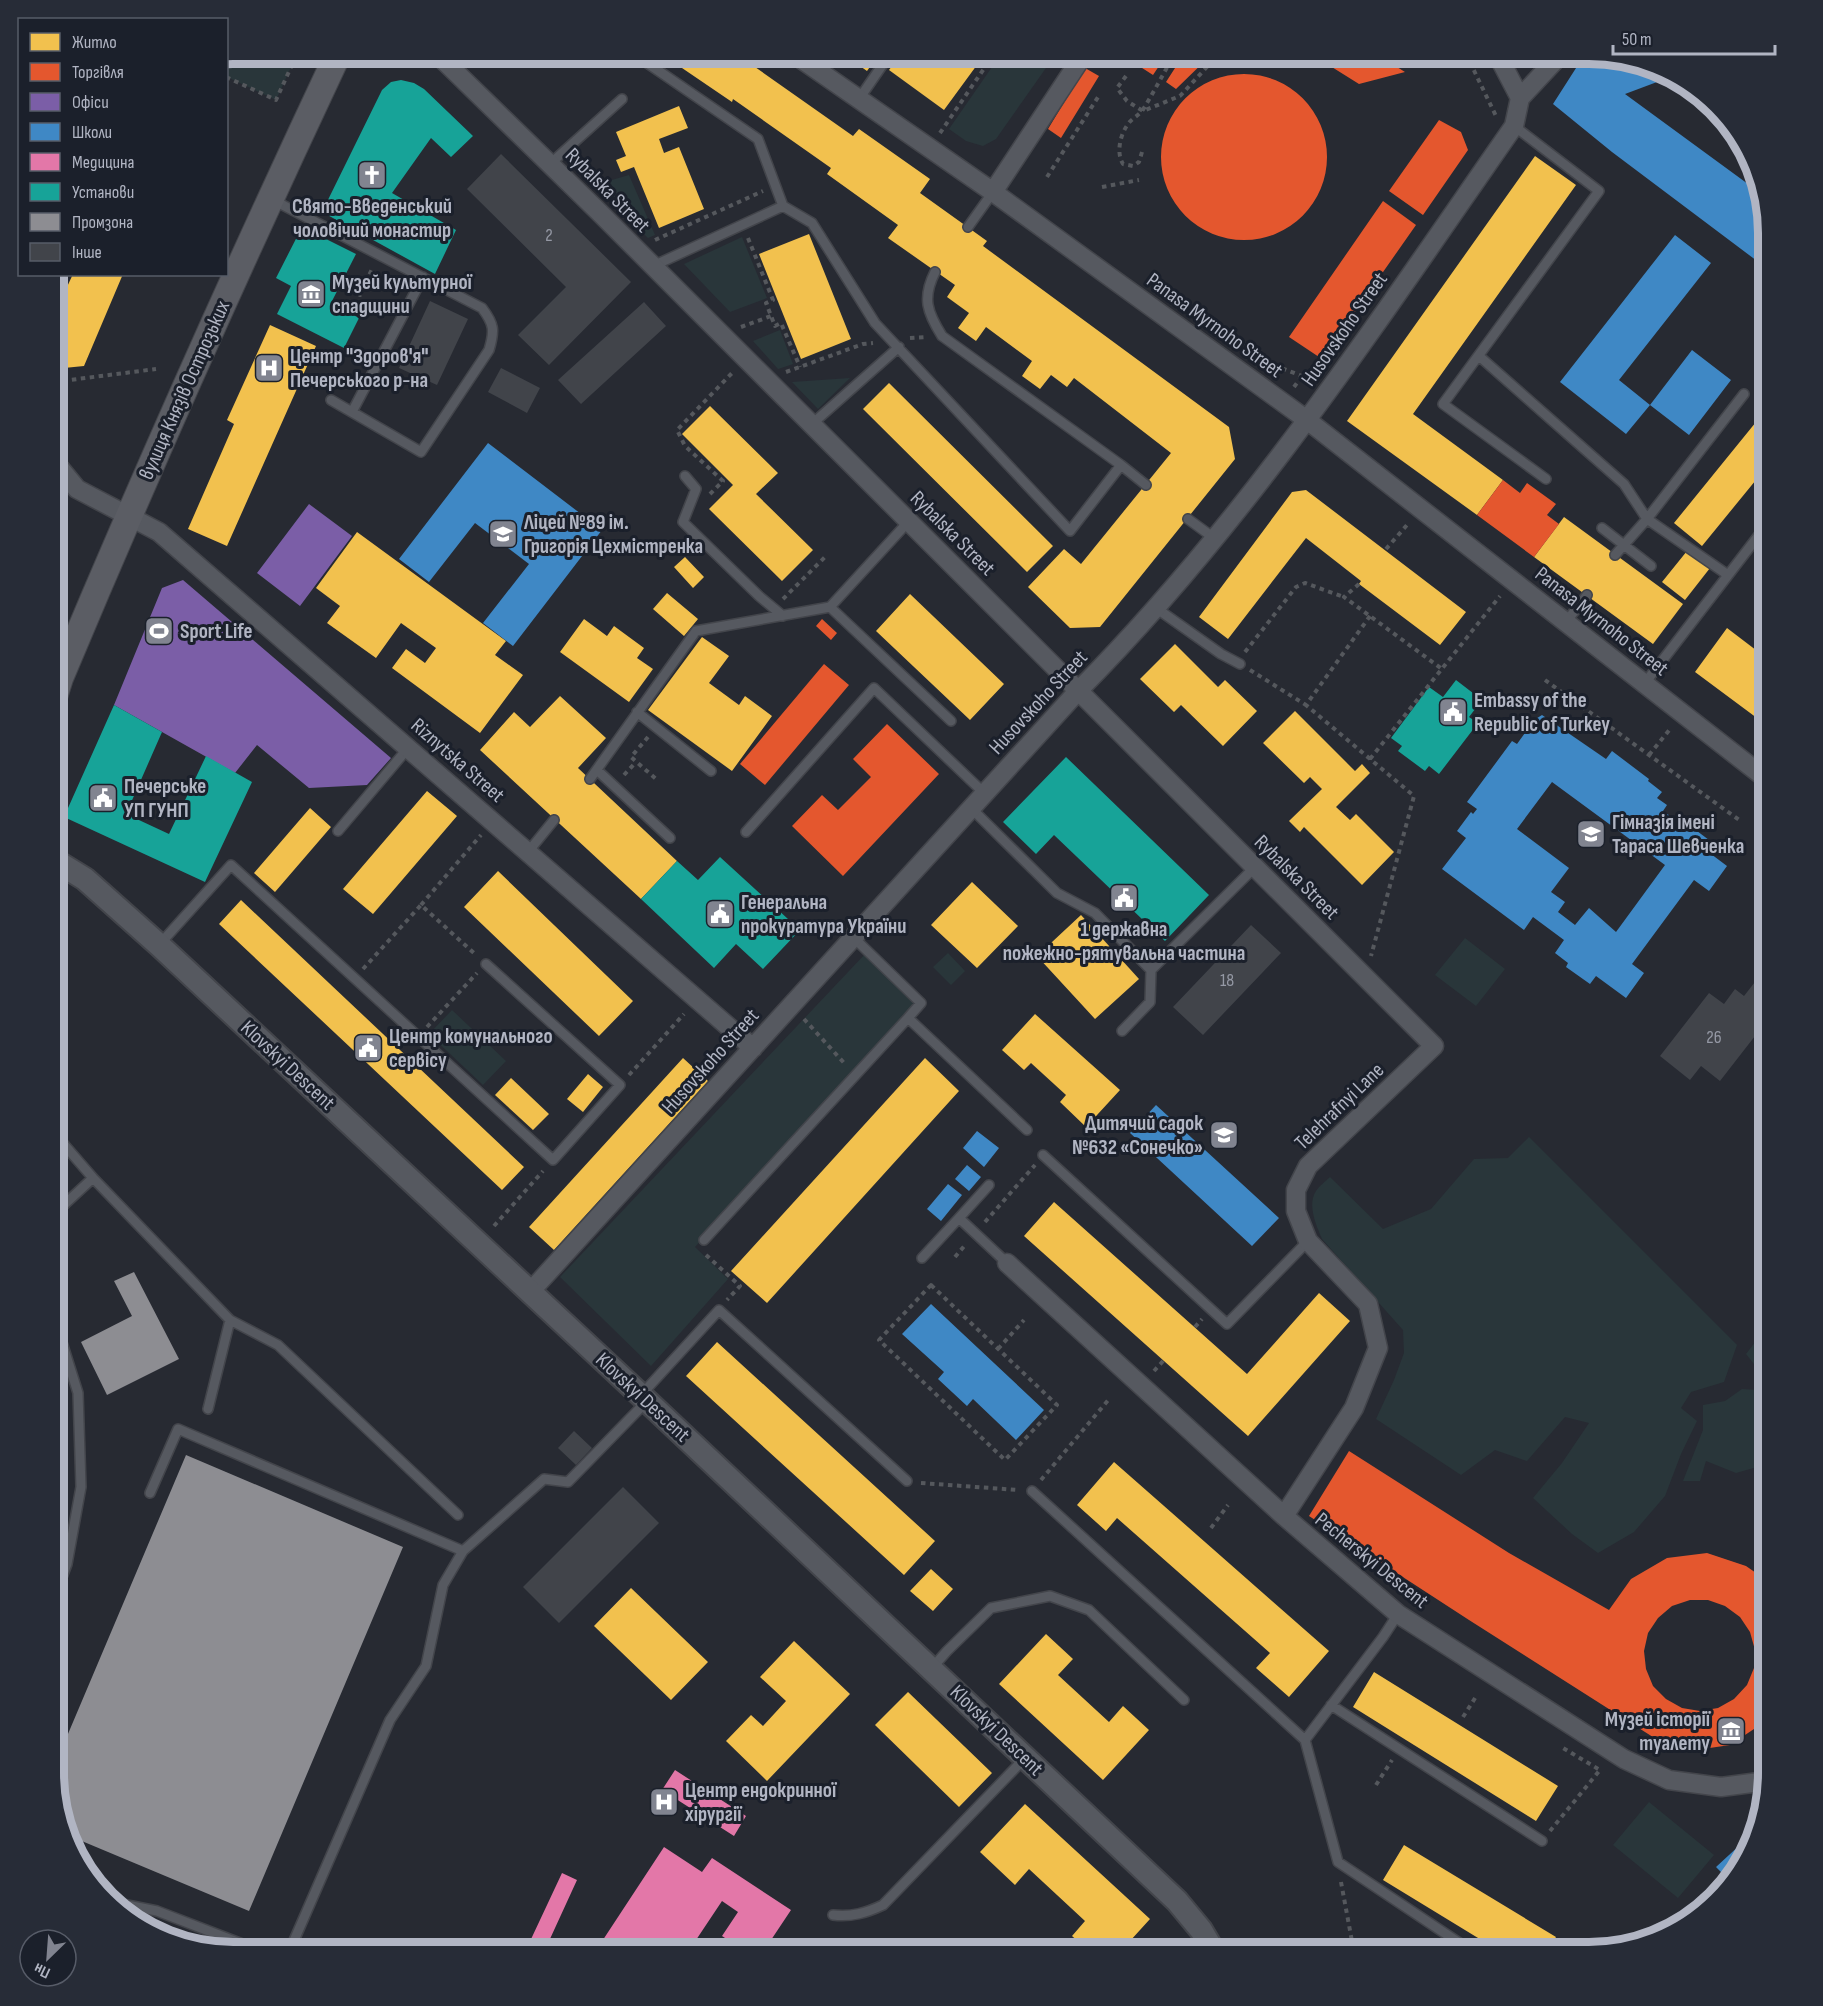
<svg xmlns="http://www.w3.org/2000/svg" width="1823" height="2006" font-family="'Sofia Sans Condensed',sans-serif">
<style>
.green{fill:#29363a}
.homes{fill:#f2c14e}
.shops{fill:#e4572e;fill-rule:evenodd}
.offices{fill:#7b5ea7}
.schools{fill:#3f88c5;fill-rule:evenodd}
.health{fill:#e377a8}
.public{fill:#17a398}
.industry{fill:#8d8d92}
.building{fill:#41444a}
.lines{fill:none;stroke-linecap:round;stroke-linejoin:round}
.service-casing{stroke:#43454b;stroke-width:12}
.minor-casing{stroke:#43454b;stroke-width:21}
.tertiary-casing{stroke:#43454b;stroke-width:26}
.secondary-casing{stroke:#43454b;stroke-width:28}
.path{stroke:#55585d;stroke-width:4;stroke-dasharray:4.5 4.5;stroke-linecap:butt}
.service{stroke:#565960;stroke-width:9}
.minor{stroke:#565960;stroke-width:18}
.tertiary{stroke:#565960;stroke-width:22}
.secondary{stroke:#5b5d64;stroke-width:26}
.labels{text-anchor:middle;stroke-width:6;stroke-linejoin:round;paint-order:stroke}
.number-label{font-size:18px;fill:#9599a5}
.street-label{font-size:21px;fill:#b1b5c3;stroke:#1b202b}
.poi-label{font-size:21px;font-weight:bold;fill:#b1b5c3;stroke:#1b202b;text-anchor:start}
.rim{fill:none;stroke:#b1b5c3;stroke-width:8}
</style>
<rect width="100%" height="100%" fill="#272a32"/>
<path class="green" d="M234,54H297L276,100L227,77V55Z
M1001,54H1026L1046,68L996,139L983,146L966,141L949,129Z
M575,154L605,182L629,175L655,235L648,238L569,159Z
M742,237L767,298L730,312L684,264Z
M780,330L793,364L778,369L753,341Z
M850,378L818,409L792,382Z
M1465,938L1505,969L1476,1006L1435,975Z
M866,953L919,1002L695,1247L728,1279L651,1366L560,1277Z
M948,953L965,971L951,985L933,967Z
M452,1010L506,1061L483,1085L429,1034Z
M1529,1137L1737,1345L1724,1382L1691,1392L1681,1408L1697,1421L1681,1454L1665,1496L1634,1532L1598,1553L1572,1534L1533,1498L1562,1463L1589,1423L1565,1417L1527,1461L1495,1450L1461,1475L1376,1419L1394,1380L1404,1353L1403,1330L1322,1239C1316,1225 1307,1205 1316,1191C1319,1186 1326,1181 1330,1177L1383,1229L1431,1209L1474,1159L1508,1158Z
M1769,1324V1383L1746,1354Z
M1742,1389L1758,1390L1769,1404V1458L1764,1465L1736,1473L1706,1461L1700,1481H1683L1703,1430V1405L1725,1401Z
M1649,1802L1714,1855L1678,1898L1613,1845Z"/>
<path class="homes" d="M669,54H743L758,64L755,67L853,136L859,129L930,179L920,193L987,241L983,246L1229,427L1235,459L1100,627L1070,628L1028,587L1064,549L1081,564L1171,453L1074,378L1067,387L1051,375L1040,389L1022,376L1032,361L986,327L976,341L958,328L969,313L947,297L955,285L888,238L898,225L827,174L831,168L733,99L732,102L682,68L684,65Z
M843,54H879L867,71Z
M901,54H985L944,110L889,70Z
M679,106L688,128L659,139L664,153L679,147L704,209L659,228L634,167L621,172L616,160L626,156L616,132Z
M1535,156L1576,185L1413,414L1503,480L1477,515L1347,421Z
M809,234L851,339L801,359L759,254Z
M73,274H123L84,366L54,369V315Z
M270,325L316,346L227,546L188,529L234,424L227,420Z
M889,383L1053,546L1027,572L863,409Z
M710,406L778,473L756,494L813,550L782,581L709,509L733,485L682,434Z
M1769,406V464L1702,546L1674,523Z
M1306,490L1466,612L1440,645L1359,584L1361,581L1306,538L1228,639L1199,617L1292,492Z
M1564,517L1683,604L1653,644L1534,557Z
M357,532L506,641L495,655L523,675L480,733L392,668L406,649L425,663L436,648L401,623L376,658L327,623L340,606L316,588Z
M1687,551L1710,568L1685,600L1662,582Z
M685,557L704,577L693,588L674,567Z
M667,593L698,619L684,636L653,609Z
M910,594L1004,684L970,720L876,631Z
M584,619L607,636L614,626L644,648L637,658L653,669L629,702L560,652Z
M1727,628L1769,660V727L1695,672Z
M702,637L729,656L709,683L739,705L745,696L772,716L732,771L648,710Z
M1175,644L1218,687L1225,680L1257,711L1223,746L1181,705L1174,712L1140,679Z
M560,696L606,738L578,768L677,861L641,899L480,750L514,712L530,727Z
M1295,711L1355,771L1362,764L1370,773L1336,807L1350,820L1356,814L1394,852L1362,885L1304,827L1300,832L1289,821L1322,789L1310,777L1304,783L1263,743Z
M427,791L457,816L373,914L343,889Z
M310,808L331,827L275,892L254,873Z
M498,871L633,1001L599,1036L464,907Z
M972,882L1018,926L977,968L931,925Z
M241,900L524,1167L502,1190L219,924Z
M1081,915L1139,979L1095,1019L1037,956Z
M1035,1014L1120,1090L1086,1127L1060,1102L1066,1095L1031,1063L1024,1070L1002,1050Z
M683,1058L708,1081L554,1250L529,1227Z
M925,1058L959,1091L767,1303L731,1271Z
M588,1074L603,1087L583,1112L567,1099Z
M511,1078L549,1114L533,1130L495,1095Z
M1054,1202L1247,1374L1319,1293L1350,1321L1248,1436L1024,1236Z
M717,1342L935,1541L904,1575L686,1376Z
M54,1368L59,1384L60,1443L56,1499H54Z
M1114,1462L1329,1651L1289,1697L1256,1668L1270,1653L1117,1518L1106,1531L1077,1505Z
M931,1569L953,1589L933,1611L910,1591Z
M631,1588L708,1662L671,1700L594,1626Z
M1046,1634L1073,1659L1058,1675L1109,1722L1123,1706L1149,1730L1103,1780L999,1684Z
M794,1641L850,1694L767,1781L726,1741L751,1715L763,1726L786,1701L760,1677Z
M1374,1672L1558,1786L1536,1821L1353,1707Z
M908,1692L992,1773L959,1807L875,1725Z
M1025,1804L1150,1919L1120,1952H1090L1072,1936L1085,1921L1029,1869L1015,1885L980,1852Z
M1404,1845L1556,1937L1547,1952H1501L1383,1880Z"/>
<path class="shops" d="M1147,54H1167L1153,75L1139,66Z
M1184,54H1212L1176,89L1166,82Z
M1311,54H1376L1405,72L1359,84Z
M1085,68L1099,76L1061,138L1048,129Z
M1161 157a83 83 0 1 1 166 0a83 83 0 1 1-166 0Z
M1439,120L1461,132L1468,150L1423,215L1389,191Z
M1383,201L1416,225L1322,359L1289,337Z
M1503,480L1520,493L1527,483L1556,504L1547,515L1559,524L1534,557L1477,515Z
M822,619L837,633L831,640L816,626Z
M824,664L849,685L765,785L740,764Z
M887,724L939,774L843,876L792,826L822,795L838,810L871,777L853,759Z
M1349,1451L1509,1553L1609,1610L1631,1579L1667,1558L1707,1553L1746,1566L1769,1582V1719L1730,1745L1703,1749L1680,1747L1656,1739L1469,1620L1309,1516ZM1690,1600H1708L1725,1606L1740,1617L1750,1632L1755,1650L1754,1668L1747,1685L1734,1699L1718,1708L1700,1711L1682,1708L1666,1699L1653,1686L1646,1669L1644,1651L1648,1633L1658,1618L1672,1606Z"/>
<path class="offices" d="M309,504L352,536L300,606L257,573Z
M183,580L391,758L367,785L309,788L257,745L235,773L114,705L162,588Z"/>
<path class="schools" d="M1585,54H1601L1669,73L1673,76L1625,94L1763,195L1769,234V270L1612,152L1553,104Z
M1725,118L1732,124L1746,151L1717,128Z
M1675,235L1711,263L1619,380L1650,405L1626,434L1560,382Z
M1692,350L1731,380L1689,435L1650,405Z
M488,443L602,530L513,646L483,623L529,564L475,523L429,582L399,559Z
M1542,715L1606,759L1612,751L1649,779L1648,781L1662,792L1657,798L1667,805L1663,811L1687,828L1689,825L1713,843L1707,851L1727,866L1709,891L1694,880L1632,964L1644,973L1626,998L1596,976L1590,984L1566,967L1568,963L1555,953L1564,940L1533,917L1524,930L1442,869L1466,838L1457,831L1471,812L1473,814L1477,809L1467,802L1512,741L1517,744L1527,730L1523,727ZM1552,782L1665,865L1616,932L1589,908L1575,925L1558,912L1565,902L1551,892L1569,868L1517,829Z
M1156,1105L1279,1218L1252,1246L1130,1133Z
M977,1131L999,1148L984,1167L963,1148Z
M967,1165L981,1177L969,1191L955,1179Z
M948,1184L962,1195L941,1221L927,1209Z
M931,1304L1044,1410L1016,1440L973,1399L967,1406L938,1379L944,1372L902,1334Z
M1755,1831L1750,1852L1728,1879L1716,1867Z"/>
<path class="health" d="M675,1770L746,1816L734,1836L662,1790Z
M664,1847L702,1872L712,1858L791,1910L763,1952H746L722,1936L738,1912L722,1901L688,1952H595Z
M562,1873L577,1880L544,1952H525Z"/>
<path class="public" d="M401,80L414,83L424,89L473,136L451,157L431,138L392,193L456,230L435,274L322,212L382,90L391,82Z
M302,227L356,254L331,303L359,318L344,348L277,314L291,286L276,278Z
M1456,680L1482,700L1469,717L1478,723L1439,774L1429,766L1425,771L1398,751L1402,746L1391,738L1429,687L1443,697Z
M114,705L162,732L126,814L169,834L206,756L252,782L205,882L64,817Z
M1066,757L1209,895L1165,941L1054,835L1036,854L1003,822Z
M720,857L800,930L763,969L736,944L714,968L641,899L677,861L698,880Z"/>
<path class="industry" d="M134,1272L179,1359L107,1395L81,1342L132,1316L114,1281Z
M186,1455L403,1547L249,1911L65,1834L54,1772V1767Z"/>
<path class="building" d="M501,154L631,282L549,365L518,335L566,287L467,189Z
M430,301L468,319L437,385L399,368Z
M644,302L666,326L581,404L558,380Z
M501,368L540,388L527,413L488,392Z
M1251,925L1281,953L1203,1035L1173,1007Z
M1769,964V1018L1720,1081L1701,1066L1690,1080L1660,1056L1709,993L1724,1004L1735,989L1744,996Z
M574,1431L592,1448L576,1465L558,1448Z
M623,1487L659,1523L559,1623L523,1587Z"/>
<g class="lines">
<g class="service-casing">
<path id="service" d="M634,54L758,139L783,206L812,223L875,323L1070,531L1121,465L942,336C927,312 922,298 935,272
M1052,54L1074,69
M449,65L455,54
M859,99L890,54
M1514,126L1599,191L1443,404L1546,479
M550,164L622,99
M271,199L482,308C494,324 495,330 489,350L421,452L331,400
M968,227L993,192
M653,266L783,206
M1479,356L1624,484L1647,519L1744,394
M352,412L423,277
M812,424L899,347
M1121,465L1146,485
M685,476L696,489L683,522L759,596L783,616
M1188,519L1214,538
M909,521L830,607L951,721
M1602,528L1651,566
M1615,555L1647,519L1728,575
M1156,608L1221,654L1240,664
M1566,622L1587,595
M1645,683L1769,522
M637,712L711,771
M597,770L670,838
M590,779L696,631L830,607
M971,808L1057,893L1095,913L1151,970L1255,867
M338,831L409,747
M746,832L874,688L984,793
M528,852L554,820
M853,937L921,1003L908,1018
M159,945L231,865L553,1160L620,1085L486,964
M1122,1031L1150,1002L1151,970
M54,1133L93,1178L230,1320L278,1345L458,1515
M1043,1155L1227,1324L1308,1241
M54,1214L93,1178
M959,1218L989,1185
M704,1240L908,1018L1027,1130
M922,1258L959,1218L1007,1263
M641,1395L719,1310L907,1481
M208,1409L230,1320
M1032,1491L1305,1740
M150,1493L178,1429L463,1551
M54,1598L67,1564L81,1487L78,1393L54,1317
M1398,1614L1383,1637L1305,1740L1338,1862L1473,1952
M932,1668L947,1651L991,1608L1050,1596L1089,1610L1184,1700
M1331,1705L1542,1841
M117,1903L157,1911L263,1952
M833,1915C852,1917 866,1913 883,1905L1025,1758
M289,1952L390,1720L426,1666L443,1585L463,1551L544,1479L568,1482L647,1401"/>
</g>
<g class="minor-casing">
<path id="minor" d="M437,54L600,213L1434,1046L1308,1166L1296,1190V1211L1308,1241L1368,1304L1378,1348L1354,1408L1284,1516
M794,54L993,192L1307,420L1769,781
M1497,54L1520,98
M1520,98L1561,54
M993,192L1084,54
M54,461L77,489L159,532L753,1048
M1007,1263L1284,1516L1398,1614L1624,1759L1669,1780L1721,1787L1767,1781
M530,1292L1078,691C1246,522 1378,321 1514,126L1520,98"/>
</g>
<g class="tertiary-casing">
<path id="tertiary" d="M54,860L85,879L159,945L647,1401L1177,1901L1201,1930L1214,1952"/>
</g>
<g class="secondary-casing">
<path id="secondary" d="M54,697L60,678C148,468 241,260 338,54"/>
</g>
<path class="path" d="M1466,54L1496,116
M1126,76L1117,88L1127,101L1143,111L1180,96L1219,54
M226,77L276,100L297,54
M940,133L994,54
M1142,152L1139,162L1133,166L1123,164C1116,153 1120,135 1128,124C1132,118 1140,115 1144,108C1155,90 1164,72 1175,54
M1047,177L1100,94
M1102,187L1139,180
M748,238L773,300L766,303L775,326L781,323L800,367
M655,240L763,191
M340,285L360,295L373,267
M741,327L771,316
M1222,329L1276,366L1302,376
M910,338L926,337
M786,372L863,344L873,343
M54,382L156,369
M1294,387L1302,376L1312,382
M710,494L723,481L685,446L677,430L734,371
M1386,549L1407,525
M1359,584L1344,597L1442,669
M783,599L827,555
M1370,616L1306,705L1414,796L1371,956
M1245,652L1296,587L1305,583L1344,597
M1250,670L1306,705
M1545,680L1742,822
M648,737L631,757L656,779
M1649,755L1671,728
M1370,759L1500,596
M624,775L636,762
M421,905L481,835
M363,969L421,905L476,955
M804,1019L845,1064
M427,1027L477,973
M629,1075L684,1014
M985,1222L1035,1165
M494,1226L543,1171
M706,1255L740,1286L727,1300
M955,1257L966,1244
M931,1285L1057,1405L1005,1460L879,1340Z
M1195,1327L1202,1319
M998,1349L1024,1320
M1154,1371L1164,1360
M1041,1480L1110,1398
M921,1483L1018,1490
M1211,1528L1228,1505
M1463,1717L1477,1695
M1376,1785L1392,1760
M1550,1831L1600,1770L1563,1748
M1341,1882L1354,1952"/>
<use href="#service" class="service"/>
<use href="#minor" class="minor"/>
<use href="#tertiary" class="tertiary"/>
<use href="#secondary" class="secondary"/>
</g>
<defs>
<g id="church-square" transform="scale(1.5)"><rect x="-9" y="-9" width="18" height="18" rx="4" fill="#818490" stroke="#1b202b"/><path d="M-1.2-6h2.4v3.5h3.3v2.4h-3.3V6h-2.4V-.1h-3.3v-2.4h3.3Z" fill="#fff"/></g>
<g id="museum-square" transform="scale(1.5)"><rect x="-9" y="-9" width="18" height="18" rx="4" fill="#818490" stroke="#1b202b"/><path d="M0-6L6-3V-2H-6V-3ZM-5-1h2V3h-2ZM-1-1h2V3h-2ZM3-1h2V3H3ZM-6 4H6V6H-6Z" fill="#fff"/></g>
<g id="hospital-square" transform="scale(1.5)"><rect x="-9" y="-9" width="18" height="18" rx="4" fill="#818490" stroke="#1b202b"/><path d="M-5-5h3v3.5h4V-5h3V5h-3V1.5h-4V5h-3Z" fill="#fff"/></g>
<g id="school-square" transform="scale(1.5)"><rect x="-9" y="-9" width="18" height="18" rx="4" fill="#818490" stroke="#1b202b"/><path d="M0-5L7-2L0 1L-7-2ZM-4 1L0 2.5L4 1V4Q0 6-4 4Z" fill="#fff"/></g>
<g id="stadium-square" transform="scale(1.5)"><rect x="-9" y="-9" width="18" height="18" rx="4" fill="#818490" stroke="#1b202b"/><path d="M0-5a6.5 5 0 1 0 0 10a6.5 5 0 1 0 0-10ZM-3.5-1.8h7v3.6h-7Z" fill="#fff"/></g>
<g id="civic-square" transform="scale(1.5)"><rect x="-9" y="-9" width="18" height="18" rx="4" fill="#818490" stroke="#1b202b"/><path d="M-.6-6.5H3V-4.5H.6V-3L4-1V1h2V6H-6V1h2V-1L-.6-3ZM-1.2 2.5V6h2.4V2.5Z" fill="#fff"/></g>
</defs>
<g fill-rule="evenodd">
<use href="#church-square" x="372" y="175"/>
<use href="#museum-square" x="311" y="294"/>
<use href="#hospital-square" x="269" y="368"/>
<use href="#school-square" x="503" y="534"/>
<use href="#stadium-square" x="159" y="631"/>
<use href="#civic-square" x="1453" y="712"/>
<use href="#civic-square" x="103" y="798"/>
<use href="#school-square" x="1591" y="834"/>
<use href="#civic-square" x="1124" y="898"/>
<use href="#civic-square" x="720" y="914"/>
<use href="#civic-square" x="368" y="1048"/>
<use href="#school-square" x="1224" y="1135"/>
<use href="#museum-square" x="1731" y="1731"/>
<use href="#hospital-square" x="664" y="1802"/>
</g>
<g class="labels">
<g class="number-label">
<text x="549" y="241">2</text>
<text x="1227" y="986">18</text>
<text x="1714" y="1043">26</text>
</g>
<g class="street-label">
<text transform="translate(608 190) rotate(45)" y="7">Rybalska Street</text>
<text transform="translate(1215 325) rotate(36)" y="7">Panasa Myrnoho Street</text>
<text transform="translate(1344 329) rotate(-55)" y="7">Husovskoho Street</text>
<text transform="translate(184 390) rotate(-66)" y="7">вулиця Князів Острозьких</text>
<text transform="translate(953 533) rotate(45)" y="7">Rybalska Street</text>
<text transform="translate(1602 621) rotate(38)" y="7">Panasa Myrnoho Street</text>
<text transform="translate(1038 702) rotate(-47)" y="7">Husovskoho Street</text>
<text transform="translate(458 760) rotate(41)" y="7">Riznytska Street</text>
<text transform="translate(1297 877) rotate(45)" y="7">Rybalska Street</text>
<text transform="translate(710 1061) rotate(-48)" y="7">Husovskoho Street</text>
<text transform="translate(288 1065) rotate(43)" y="7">Klovskyi Descent</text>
<text transform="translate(1339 1106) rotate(-44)" y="7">Telehrafnyi Lane</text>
<text transform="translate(643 1397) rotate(43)" y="7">Klovskyi Descent</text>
<text transform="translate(1372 1560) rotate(39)" y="7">Pecherskyi Descent</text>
<text transform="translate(997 1730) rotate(44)" y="7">Klovskyi Descent</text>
</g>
<g class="poi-label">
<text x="372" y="213" text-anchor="middle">Свято-Введенський<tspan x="372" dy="24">чоловічий монастир</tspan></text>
<text x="332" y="289">Музей культурної<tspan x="332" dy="24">спадщини</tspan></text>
<text x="290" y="363">Центр "Здоров'я"<tspan x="290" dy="24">Печерського р-на</tspan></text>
<text x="524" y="529">Ліцей №89 ім.<tspan x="524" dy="24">Григорія Цехмістренка</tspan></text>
<text x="180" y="638">Sport Life</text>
<text x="1474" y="707">Embassy of the<tspan x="1474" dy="24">Republic of Turkey</tspan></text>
<text x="124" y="793">Печерське<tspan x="124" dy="24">УП ГУНП</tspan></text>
<text x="1612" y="829">Гімназія імені<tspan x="1612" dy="24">Тараса Шевченка</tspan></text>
<text x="741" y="909">Генеральна<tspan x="741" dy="24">прокуратура України</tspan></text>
<text x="1124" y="936" text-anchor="middle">1 державна<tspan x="1124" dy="24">пожежно-рятувальна частина</tspan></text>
<text x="389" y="1043">Центр комунального<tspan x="389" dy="24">сервісу</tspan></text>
<text x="1203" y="1130" text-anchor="end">Дитячий садок<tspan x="1203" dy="24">№632 «Сонечко»</tspan></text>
<text x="1710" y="1726" text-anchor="end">Музей історії<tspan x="1710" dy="24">туалету</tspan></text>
<text x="685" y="1797">Центр ендокринної<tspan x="685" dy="24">хірургії</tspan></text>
</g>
</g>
<path d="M0 0H1823V2006H0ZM233 64H1589A169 169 0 0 1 1758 233V1773A169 169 0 0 1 1589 1942H233A169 169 0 0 1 64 1773V233A169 169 0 0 1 233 64Z" fill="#272c37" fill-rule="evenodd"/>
<path class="rim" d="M233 64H1589A169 169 0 0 1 1758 233V1773A169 169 0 0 1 1589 1942H233A169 169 0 0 1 64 1773V233A169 169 0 0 1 233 64Z"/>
<rect x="18" y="18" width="210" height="258" fill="#1b202b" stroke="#575c68" stroke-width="1.5"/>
<rect x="30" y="33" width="30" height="18" fill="#f2c14e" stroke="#575c68" stroke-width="1.5"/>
<text x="72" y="48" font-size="18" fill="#b1b5c3">Житло</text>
<rect x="30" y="63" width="30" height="18" fill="#e4572e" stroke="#575c68" stroke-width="1.5"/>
<text x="72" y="78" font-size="18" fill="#b1b5c3">Торгівля</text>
<rect x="30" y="93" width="30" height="18" fill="#7b5ea7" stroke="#575c68" stroke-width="1.5"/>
<text x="72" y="108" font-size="18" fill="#b1b5c3">Офіси</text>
<rect x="30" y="123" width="30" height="18" fill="#3f88c5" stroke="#575c68" stroke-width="1.5"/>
<text x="72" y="138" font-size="18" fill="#b1b5c3">Школи</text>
<rect x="30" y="153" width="30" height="18" fill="#e377a8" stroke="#575c68" stroke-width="1.5"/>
<text x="72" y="168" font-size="18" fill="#b1b5c3">Медицина</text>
<rect x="30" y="183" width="30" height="18" fill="#17a398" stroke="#575c68" stroke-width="1.5"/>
<text x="72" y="198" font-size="18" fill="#b1b5c3">Установи</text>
<rect x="30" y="213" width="30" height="18" fill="#8d8d92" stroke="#575c68" stroke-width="1.5"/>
<text x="72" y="228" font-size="18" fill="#b1b5c3">Промзона</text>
<rect x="30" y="243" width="30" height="18" fill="#41444a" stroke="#575c68" stroke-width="1.5"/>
<text x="72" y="258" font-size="18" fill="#b1b5c3">Інше</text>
<g transform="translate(48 1958) rotate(205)"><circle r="28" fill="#1b202b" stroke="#575c68" stroke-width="1.5"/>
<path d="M0-4.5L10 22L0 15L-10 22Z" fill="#818490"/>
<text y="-9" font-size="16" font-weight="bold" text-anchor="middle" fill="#b1b5c3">Пн</text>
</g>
<path d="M1613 45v9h162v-9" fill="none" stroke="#b1b5c3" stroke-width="3"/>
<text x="1622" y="45" font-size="18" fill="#b1b5c3" stroke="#1b202b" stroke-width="4.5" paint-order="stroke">50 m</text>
</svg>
